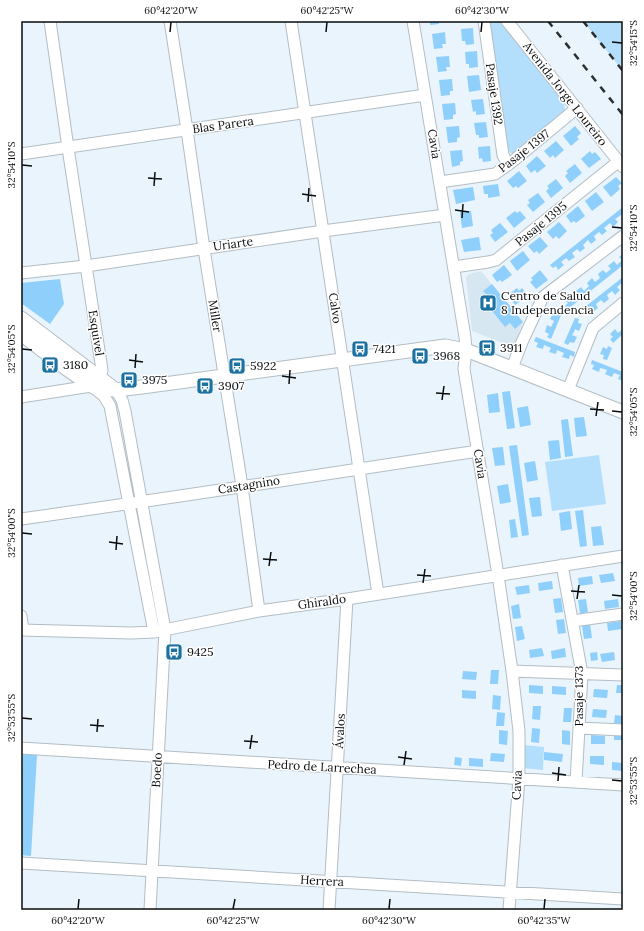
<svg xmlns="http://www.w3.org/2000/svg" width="644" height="931" font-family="Lora,serif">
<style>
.built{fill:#d6e7f2}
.green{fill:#b3defc}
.building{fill:#8fcffb}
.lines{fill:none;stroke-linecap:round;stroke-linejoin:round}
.minor-casing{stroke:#b3bdc4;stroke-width:13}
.major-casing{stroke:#b3bdc4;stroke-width:15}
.minor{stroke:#fff;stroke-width:11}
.major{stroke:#fff;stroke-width:13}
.rail{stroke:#2b2f32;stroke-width:2.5;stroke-dasharray:7 7;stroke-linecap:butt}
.ticks{fill:none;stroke:#090c0e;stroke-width:1.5}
.labels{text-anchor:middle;stroke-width:3;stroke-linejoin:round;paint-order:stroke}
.street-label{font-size:12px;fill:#090c0e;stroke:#fff}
.poi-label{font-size:12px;fill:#090c0e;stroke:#fff;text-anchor:start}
.neatline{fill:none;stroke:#090c0e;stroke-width:1.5}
.ticks-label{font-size:10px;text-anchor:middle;fill:#090c0e}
</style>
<rect width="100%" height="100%" fill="#eaf4fc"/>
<path class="built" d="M481,271L523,322L513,347L472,331L466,278L469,274Z"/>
<path class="green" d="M489,21H499L564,103L565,110L563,117L517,153H510L507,147Z
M583,21H623V71Z
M599,455L606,504L552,511L545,462Z
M524,745L544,747L543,770L523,768Z"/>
<path class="building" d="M430,21H439V24L430,25Z
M473,28L474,44L466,45L465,41H462L461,29Z
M445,32L446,44H442L443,48L434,49L432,34Z
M477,51L478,67L469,68V64H466L465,52Z
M449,56L450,67H446L447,71L438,72L436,57Z
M479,75L481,90L469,92L467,76Z
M452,79L453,91H450V95L441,96L439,80Z
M483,99L485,114L476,115V111L473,112L471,100Z
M455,103L456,114L453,115V119L444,120L442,104Z
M486,122L488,137L479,138V135H476L474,123Z
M459,126L460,137L457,138V142L448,143L446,127Z
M575,126L581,133L577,137L579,139L571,146L563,136Z
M556,141L564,150L555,158L553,155L550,158L544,151Z
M490,146L491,161L483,162L482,158L479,159L478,147Z
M462,150L463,161L460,162V165L452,167L450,151Z
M590,151L592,154L595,152L601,159L589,168L581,159Z
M537,156L546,166L537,173L535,170L531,173L526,166Z
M575,164L582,173L570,183L565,176L568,173L566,171Z
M519,171L527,181L518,188L516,186L513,188L507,181Z
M616,177L622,183L618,186L620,189L611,197L603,187Z
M556,179L563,188L551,198L546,191L549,188L547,186Z
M498,184L500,196L488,198V194H484L483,186Z
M473,187L475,200L456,204L453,190Z
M596,192L604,202L592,211L585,201Z
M538,193L545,202L533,212L527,205L530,203L528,200Z
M578,206L585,216L576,223L574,221L571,223L566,216Z
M623,207V217L621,215L615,219L618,222L613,227L610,223L604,228L607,231L602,235L599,232L594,236L596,240L591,244L588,240L583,245L585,248L580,252L577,249L575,251L572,253L575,257L569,261L566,258L561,262L564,265L558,270L556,266L553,268L550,265Z
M471,211L473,226L462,228L460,212Z
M515,211L517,213L520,211L526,218L514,228L506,218Z
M559,222L567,231L559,239L556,236L553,239L547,232Z
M500,223L508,232L495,242L490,235L493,233L491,230Z
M479,237L481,250L464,252L461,240Z
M540,237L548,246L539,254L537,251L534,253L528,246Z
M523,251L530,260L517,271L510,261Z
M623,254V265L568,309L565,306L568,303L565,300L570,296L573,299L579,295L576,291L581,287L584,291L589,286L587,283L592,278L595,282L600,278L598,274L603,270L606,273L611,269L608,266L614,261L617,265L622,260L619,257Z
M504,265L512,275L502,282L500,280L497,282L492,275Z
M540,270L548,280L536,289L530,282L533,280L531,278Z
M623,277V282L617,287L620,290L615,295L612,291L607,295L609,299L604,303L601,300L596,304L598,308L593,312L590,308L588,310L585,307Z
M60,279L64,304L50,324L21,303V283Z
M492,284L523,322L515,329L510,323L505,327L485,302L490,298L483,291Z
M517,288L519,291L522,288L528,296L515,305L508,295Z
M558,311L562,313L551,339L547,337L549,334L545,332L547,325L551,327L554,321L550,319L553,313L557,314Z
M575,318L579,319L578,323L582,324L579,331L575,329L574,332L572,335L577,337L574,343L570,342L568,345L564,343Z
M615,329L618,333L623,329V334L613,343L610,339L613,337L610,334Z
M536,337L575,352L574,357L570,355L569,359L562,357L564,353L557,350L556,354L549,352L551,348L544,345L543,349L536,347L538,343L534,341Z
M608,346L612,348L607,360L603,359L604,355L600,354L603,347L607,349Z
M592,360L623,372V381L618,379L620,375L614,373L612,377L605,374L607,370L604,369L600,368L599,372L592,369L594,365L591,364Z
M510,391L515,428L507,429L502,392Z
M498,393L500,412L489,413L487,395Z
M528,406L531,425L520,427L517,408Z
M584,417L587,436L576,437L574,418Z
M568,419L573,456L565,457L561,420Z
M559,440L561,458L550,460L548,441Z
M517,445L529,535L522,536L509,446Z
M503,447L505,465L495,466L492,448Z
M535,461L538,480L527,482L524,463Z
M508,484L511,502L500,504L497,486Z
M540,497L542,516L532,517L529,498Z
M583,510L587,546L580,547L575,511Z
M570,511L572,529L561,531L559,513Z
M515,519L518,537L511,538L509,520Z
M601,526L604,545L593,546L591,527Z
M613,573L615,581L601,583L599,575Z
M592,576L593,584L579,586L578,578Z
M552,581L553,589L539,591L538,583Z
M529,585L530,593L517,595L515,587Z
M561,598L563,612L555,613L553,599Z
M621,598H623V609H622Z
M586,599L588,612L580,614L578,600Z
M618,599L619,607L605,609L604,601Z
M519,604L521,618L513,619L511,606Z
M564,619L566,633L558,634L556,620Z
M621,621L622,629L608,631L607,623Z
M590,624L592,638L584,639L582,626Z
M522,626L525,639L517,641L515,627Z
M542,648L544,656L530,658L529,650Z
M565,648L566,657L552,659L551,651Z
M597,652L598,660L591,661L590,653Z
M614,652L615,660L602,662L600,654Z
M491,670H499L498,684H490Z
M463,671L477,672L476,680L462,679Z
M529,685L543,686V694L529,693Z
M617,685H623V693H616Z
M552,686L566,687V695L552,694Z
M594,689L608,690L607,698L593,697Z
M462,690L476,691V699L462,698Z
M493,695L501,696L500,710L492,709Z
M533,706H541L540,720L532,719Z
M564,708H572L571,722H563Z
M593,709L607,710L606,718L592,717Z
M497,712L505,713L504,726H496Z
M615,715L623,716V724L614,723Z
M532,728L540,729L539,743L531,742Z
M499,730L508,731L507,745L499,744Z
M562,730L570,731V745L562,744Z
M614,732H623V740H614Z
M591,735L605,736V744H591Z
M544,752L563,754L562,762L544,760Z
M491,753L505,754L504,762L490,761Z
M23,754L37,755L31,856L21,855V794Z
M590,756H604V765L590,764Z
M455,757L462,758L461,766L454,765Z
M469,758L483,759V767L469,766Z
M612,762L623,763V771L612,770Z"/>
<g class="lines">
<g class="minor-casing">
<path id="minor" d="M50,21L68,148L102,370L100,378L94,383
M170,21L187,130L204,249L242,486L259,611
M291,21L378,594
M413,21L465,337L466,350L464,369L498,575L512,671L519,731V778L509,910
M484,21L503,155L508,165
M507,21L623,167
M21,154L425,95
M440,182L495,174L513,161L577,108
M454,267L488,262L496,260L619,161
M21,273L86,266L323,231L445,215
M512,368L522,342L543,297L623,236
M93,387L104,396L110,406L154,632
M116,390L122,400L125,411L165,630L150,910
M568,390L593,328L623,303
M21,397L91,386
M21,519C173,498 325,474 478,451
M562,565L582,674L576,782
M21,616L23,630
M573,621L623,614
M21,630L131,633L154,632L259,611L347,599L623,556
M512,671L623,675
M579,728L623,730
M21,748L623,785
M21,863L623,899
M329,910L347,599"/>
</g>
<g class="major-casing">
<path id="major" d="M21,318L116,390
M21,334L68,370L91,386L101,389L116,390L142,387L445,346L466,350L623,412"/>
</g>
<use href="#minor" class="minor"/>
<use href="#major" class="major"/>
<path class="rail" d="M548,21L623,115
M583,21L623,71"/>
</g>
<path class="ticks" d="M170,32L171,22M326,32L327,22M481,32L482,22M612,42L622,43M22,165L32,166M148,178L162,179M154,186L155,172M302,194L316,196M308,202L309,188M455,210L469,212M462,218L463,204M612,227L622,228M22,349L32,350M129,360L143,362M135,368L136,354M282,376L296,378M289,384L290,370M436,393L450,394M442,400L444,386M590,409L604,410M612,411L622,412M596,416L598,402M22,533L32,534M109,542L123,544M116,550L117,536M263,559L277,560M269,566L271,552M417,575L431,576M423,583L425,569M571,591L585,592M612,595L622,596M577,599L579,585M22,718L32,719M90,725L104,726M97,732L98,719M244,741L258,742M250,749L252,735M398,757L412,759M404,765L406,751M552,773L566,775M612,780L622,781M558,781L559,767M78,909L79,899M233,909L235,899M389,909L390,899M544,909L545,899"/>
<defs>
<g id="hospital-square" transform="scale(0.9)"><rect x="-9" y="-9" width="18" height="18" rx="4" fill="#1c71a1" stroke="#fff"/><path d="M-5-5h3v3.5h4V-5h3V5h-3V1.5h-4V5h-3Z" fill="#fff"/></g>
<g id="bus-square" transform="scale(0.9)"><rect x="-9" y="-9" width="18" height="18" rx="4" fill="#1c71a1" stroke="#fff"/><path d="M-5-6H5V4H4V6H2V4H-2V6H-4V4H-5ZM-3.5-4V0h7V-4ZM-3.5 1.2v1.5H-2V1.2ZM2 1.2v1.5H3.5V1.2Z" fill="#fff"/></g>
</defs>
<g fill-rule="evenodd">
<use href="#hospital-square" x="488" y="303"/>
<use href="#bus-square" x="487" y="348"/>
<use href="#bus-square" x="360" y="349"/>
<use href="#bus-square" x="420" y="356"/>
<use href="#bus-square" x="50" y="365"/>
<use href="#bus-square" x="237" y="366"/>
<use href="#bus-square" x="129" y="380"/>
<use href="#bus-square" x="205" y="386"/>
<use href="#bus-square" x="174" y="652"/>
</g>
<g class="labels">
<g class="street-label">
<text transform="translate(494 94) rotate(82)" y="4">Pasaje 1392</text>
<text transform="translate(565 94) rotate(52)" y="4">Avenida Jorge Loureiro</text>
<text transform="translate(223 125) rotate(-8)" y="4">Blas Parera</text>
<text transform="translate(434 144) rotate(81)" y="4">Cavia</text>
<text transform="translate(524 151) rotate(-38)" y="4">Pasaje 1397</text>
<text transform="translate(541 224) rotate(-39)" y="4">Pasaje 1395</text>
<text transform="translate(233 244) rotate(-8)" y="4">Uriarte</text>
<text transform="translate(335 308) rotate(81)" y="4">Calvo</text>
<text transform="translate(215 316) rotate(81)" y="4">Miller</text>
<text transform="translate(96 333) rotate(81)" y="4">Esquivel</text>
<text transform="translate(480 464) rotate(81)" y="4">Cavia</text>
<text transform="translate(249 485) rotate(-9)" y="4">Castagnino</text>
<text transform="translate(322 602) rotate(-8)" y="4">Ghiraldo</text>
<text transform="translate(579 696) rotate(-90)" y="4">Pasaje 1373</text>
<text transform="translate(340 731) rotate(-87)" y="4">Ávalos</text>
<text transform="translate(322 767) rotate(3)" y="4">Pedro de Larrechea</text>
<text transform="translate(157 770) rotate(-87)" y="4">Boedo</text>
<text transform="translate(517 785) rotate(-87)" y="4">Cavia</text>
<text transform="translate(322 881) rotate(3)" y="4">Herrera</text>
</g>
<g class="poi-label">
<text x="501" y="300">Centro de Salud<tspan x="501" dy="14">8 Independencia</tspan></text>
<text x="500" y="352">3911</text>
<text x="373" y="353">7421</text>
<text x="433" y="360">3968</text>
<text x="63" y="369">3180</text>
<text x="250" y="370">5922</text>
<text x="142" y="384">3975</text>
<text x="218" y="390">3907</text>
<text x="187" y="656">9425</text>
</g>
</g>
<rect width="644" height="931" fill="none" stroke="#ffffff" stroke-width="44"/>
<rect x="22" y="22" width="600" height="887" class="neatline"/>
<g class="ticks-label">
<text x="171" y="14">60°42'20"W</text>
<text x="327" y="14">60°42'25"W</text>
<text x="482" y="14">60°42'30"W</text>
<text transform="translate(633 43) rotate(-90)" y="4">32°54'15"S</text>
<text transform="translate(11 165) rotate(-90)" y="4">32°54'10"S</text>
<text transform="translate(633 228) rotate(-90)" y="4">32°54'10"S</text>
<text transform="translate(11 349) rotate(-90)" y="4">32°54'05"S</text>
<text transform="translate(633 412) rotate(-90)" y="4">32°54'05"S</text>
<text transform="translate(11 533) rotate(-90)" y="4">32°54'00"S</text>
<text transform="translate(633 596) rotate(-90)" y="4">32°54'00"S</text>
<text transform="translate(11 718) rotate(-90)" y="4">32°53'55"S</text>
<text transform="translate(633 781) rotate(-90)" y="4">32°53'55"S</text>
<text x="78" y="924">60°42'20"W</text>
<text x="233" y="924">60°42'25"W</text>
<text x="389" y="924">60°42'30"W</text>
<text x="544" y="924">60°42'35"W</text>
</g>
</svg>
